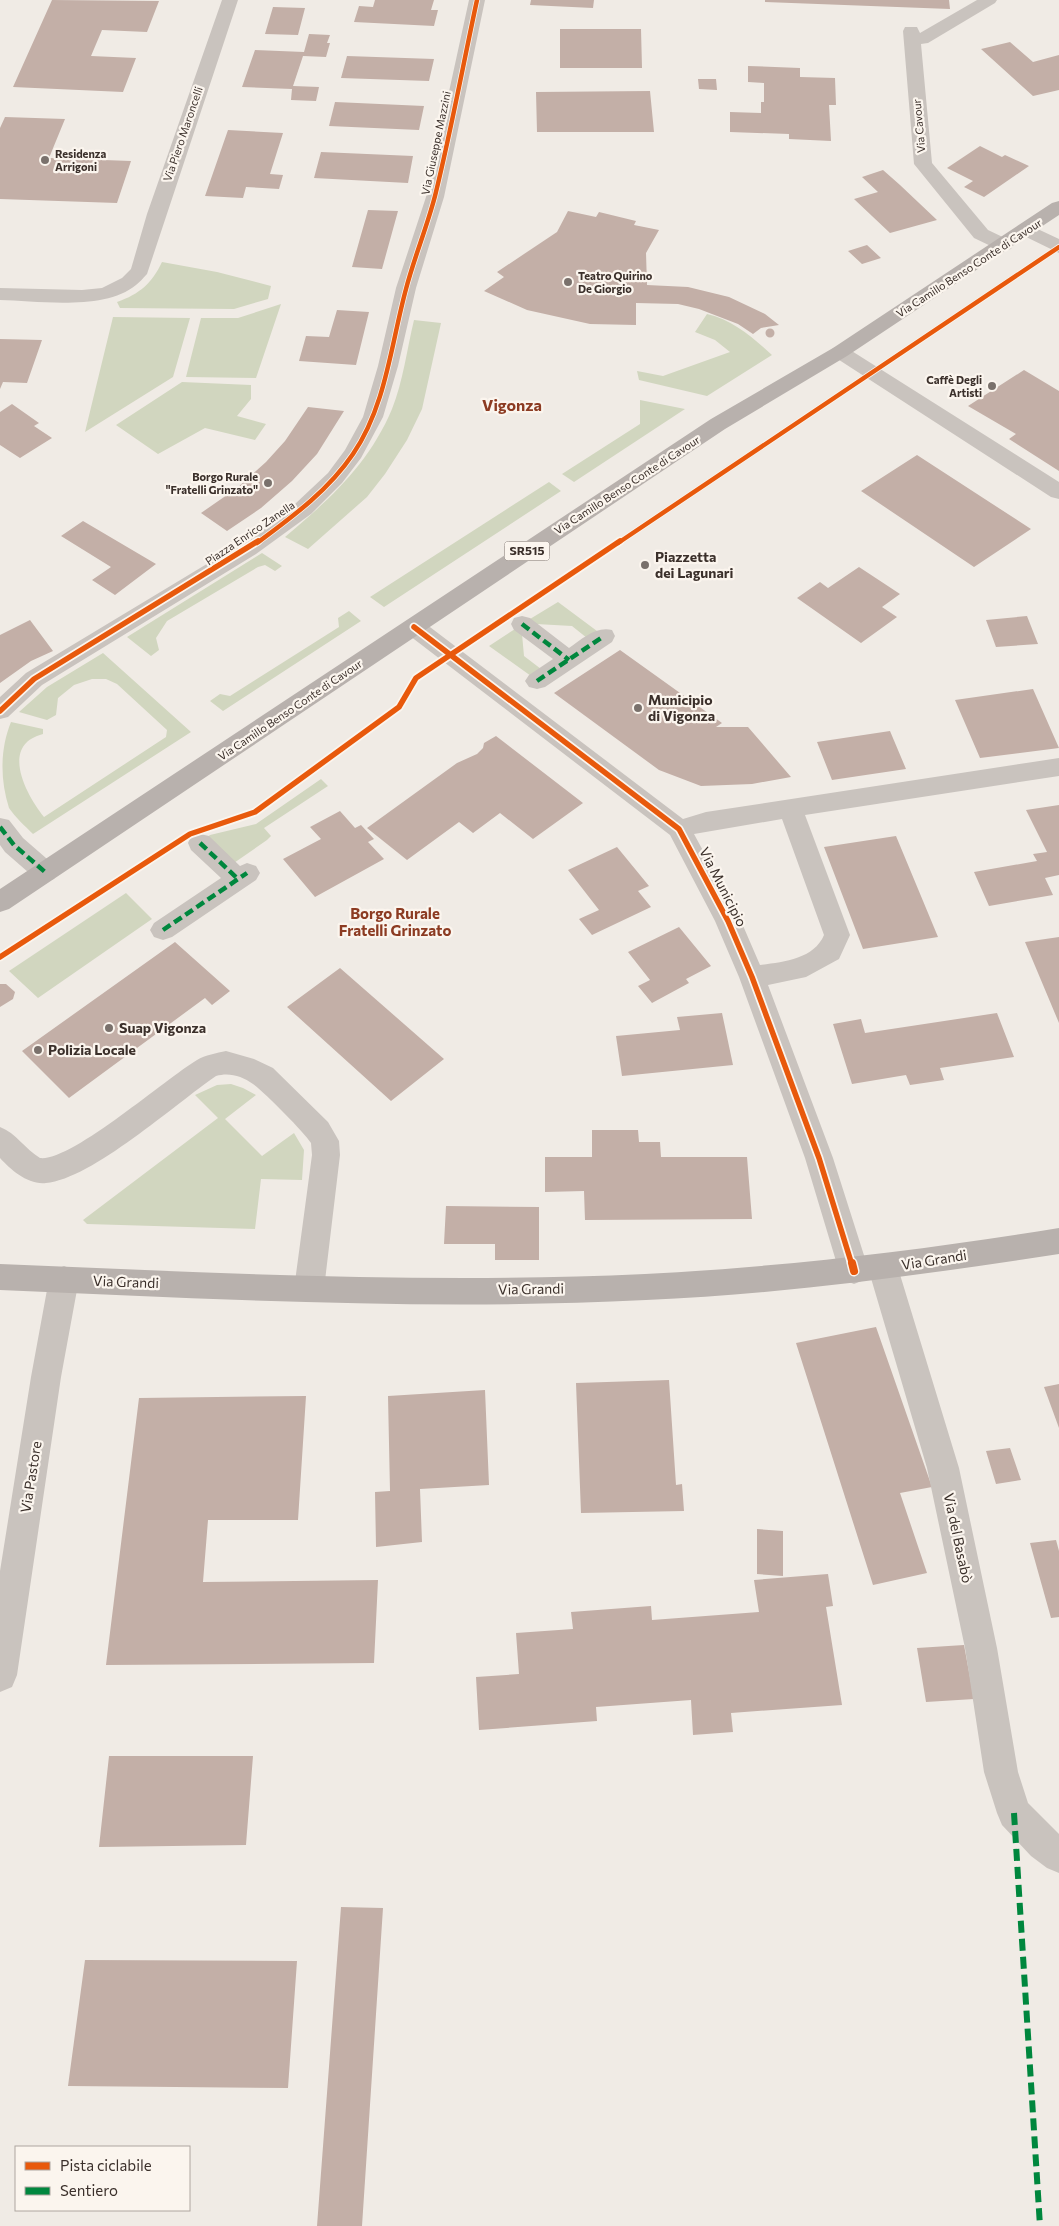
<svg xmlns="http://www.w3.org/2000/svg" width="1059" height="2226" font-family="Commissioner,sans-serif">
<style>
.green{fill:#d1d6bf}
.building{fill:#c3afa7}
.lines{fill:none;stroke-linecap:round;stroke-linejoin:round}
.minor{fill:#c9c3be;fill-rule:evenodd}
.major{fill:#b8b1ad;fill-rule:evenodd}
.quiet-far1{stroke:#00873e;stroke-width:4.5;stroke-dasharray:9 4.5;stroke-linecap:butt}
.quiet{stroke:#00873e;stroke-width:6;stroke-dasharray:12 6;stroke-linecap:butt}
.cycleway-far2-casing{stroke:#fbf5ee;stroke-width:6}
.cycleway-far1-casing{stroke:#fbf5ee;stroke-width:9}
.cycleway-casing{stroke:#fbf5ee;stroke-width:11}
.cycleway-far2{stroke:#e8590c;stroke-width:4.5}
.cycleway-far1{stroke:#e8590c;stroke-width:5.5}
.cycleway{stroke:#e8590c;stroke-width:8}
.poi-dot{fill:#7a716c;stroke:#fbf5ee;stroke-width:2}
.labels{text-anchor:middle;stroke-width:4.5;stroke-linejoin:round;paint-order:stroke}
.far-street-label{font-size:11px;fill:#3b302b;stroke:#fbf5ee}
.far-poi-label{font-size:11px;font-weight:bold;fill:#3b302b;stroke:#fbf5ee;text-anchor:start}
.shield{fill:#fbf5ee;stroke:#756b66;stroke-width:1}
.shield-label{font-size:12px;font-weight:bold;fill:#3b302b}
.poi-label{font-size:14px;font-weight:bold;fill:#3b302b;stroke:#fbf5ee;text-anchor:start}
.street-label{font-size:14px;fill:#3b302b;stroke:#fbf5ee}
.neighbourhood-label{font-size:15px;font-weight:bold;fill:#8c3b22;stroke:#fbf5ee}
.far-district-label{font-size:16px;font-weight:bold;fill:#8c3b22;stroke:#fbf5ee}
</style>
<rect width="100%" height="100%" fill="#f0ebe5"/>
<path class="green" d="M162,262L217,272L271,286L268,299L234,309L120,308L117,302C140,294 152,283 162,262Z
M281,304L256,378L186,377L201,318H238Z
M707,314C733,320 752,337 772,355L707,396L639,380L637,371L663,376L730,352L715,340L695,332Z
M113,317L190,318L173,377L85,432Z
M414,320L441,323L422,409L407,440L385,474L367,497L308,549L285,537C329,500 369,464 392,409C403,382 407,349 414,320Z
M182,382L251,385V399L237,416L266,424L255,440L205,428L158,454L116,425Z
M640,400L685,409L574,482L562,474L640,424Z
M549,482L561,491L384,607L370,597Z
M262,553L282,566L275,571L265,565L258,567L167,621L156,638L159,650L151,656L127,637Z
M558,602L597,631L587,638L572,626L536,624L530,619Z
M349,611L361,621L223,711L210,701L220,694L230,696L339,627L338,618Z
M515,629L522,634L524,656L541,669L531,676L489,646Z
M103,653L191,732L33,834C25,826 15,817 9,808C0,780 0,749 11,722L43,729V734C0,745 25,793 44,817L166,737L167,730L117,684L106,679H92L74,685L58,698L56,715L47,720L19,712L47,687Z
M321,779L328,786L264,828L271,836L267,840L231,865L204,840L210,835L256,824Z
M126,893L152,919L38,998L9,971Z
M231,1084L243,1088L256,1095L225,1119L262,1156L294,1133L304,1150L302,1180L261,1179L255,1229L87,1224L83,1220L218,1118L195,1095L217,1085Z"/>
<path class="building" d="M52,0L159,1L147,32L102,30L91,56L136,58L123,92L13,87Z
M375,0H434L431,10H438L434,26L354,22L359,6L373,7Z
M531,0H594L593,8L530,5Z
M765,0H949L950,9L765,2Z
M273,7L305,8L298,35L265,34Z
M560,29H641L642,68H560Z
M309,34L330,35L327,43H330L326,57L303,56L293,86L319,87L316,101L291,100L292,89L242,87L255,50L304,52Z
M1010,42L1033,62L1059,55V90L1033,96L981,49Z
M347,56L434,59L429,81L341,78Z
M748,66L800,68V77L835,78L836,105H829L831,141L789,139V134L730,132V112L761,113V102H764V83L748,82Z
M698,79H716L717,90L699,89Z
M650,91L654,132H537L536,92Z
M335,102L424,106L419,130L329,126Z
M5,117L65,119L49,158L131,161L117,203L0,199V128Z
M228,130L283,133L270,174L283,175L279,189L246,187L243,198L205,196Z
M980,146L1002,157L1005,155L1029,166L984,197L964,187L973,181L947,168Z
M321,152L413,156L408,183L314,178Z
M883,170L900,185L937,220L890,233L854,199L878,192L862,177Z
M368,210L398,211L382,269L352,267Z
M568,211L596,217L599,212L636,221L634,225L659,230L646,253L647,285L688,287L729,297L765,314L779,325L761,328L753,334L738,324L699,309L678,304L636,303V325L590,324L527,310L484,291L504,277L497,272L557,232Z
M867,245L881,258L862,264L848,251Z
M337,310L369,312L356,365L299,361L306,336L329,337Z
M765.5 333a4.5 4.5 0 1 1 9 0a4.5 4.5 0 1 1-9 0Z
M0,339L42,340L27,383L3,382L0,389Z
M1024,370L1059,391V471L1009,439L1016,434L968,406Z
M12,404L39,423L34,426L52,438L20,458L0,445V412Z
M308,407L344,411L317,454L292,481L261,508L227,531L201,513L237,488L266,462L285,441Z
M917,455L1031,529L974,567L861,491Z
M83,521L156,564L115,595L92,580L111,567L61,536Z
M859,567L900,594L882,607L897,617L861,643L797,598L820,582L828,588Z
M1027,616L1038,644L996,647L986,620Z
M30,620L53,651L31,661L0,683V635Z
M620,650L722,723L716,727H748L791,777L752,784L701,786L659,770L554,693Z
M1033,689L1059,748L980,758L955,700Z
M890,731L906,769L832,780L817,742Z
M496,736L583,803L533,839L500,813L473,833L459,822L407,860L367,828L457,763L477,754L483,748L484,743Z
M1059,805V875L1045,878L1053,895L989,906L974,872L1037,861L1033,854L1047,852L1026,810Z
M340,811L355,828L361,825L374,839L368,842L384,859L315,897L283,859L321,839L310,827Z
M896,836L938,937L863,949L824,847Z
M617,847L649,886L638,891L651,907L592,935L579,919L599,910L568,870Z
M679,927L711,966L686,979L689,983L652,1003L638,986L650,980L628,952Z
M1059,937V1023L1025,942Z
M175,942L230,991L212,1005L205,998L69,1098L22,1051Z
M340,968L444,1059L391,1101L287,1007Z
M0,984H6L15,992L13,999L0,1007Z
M722,1013L733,1065L622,1076L616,1036L680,1030L677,1017Z
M997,1013L1014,1057L940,1068L944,1080L910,1085L906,1075L852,1084L833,1024L861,1019L865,1033Z
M592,1130H638L639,1142H660L661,1157H747L752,1219L585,1220L584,1191L545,1192V1157H592Z
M446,1206L539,1207V1260H495V1244H444Z
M876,1327L932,1487L900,1493L927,1573L873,1585L796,1343Z
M669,1380L676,1485L682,1484L684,1511L581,1513L576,1383Z
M1059,1384V1428L1044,1387Z
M485,1390L489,1485L420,1489L422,1542L376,1547L375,1492L390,1491L388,1396Z
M306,1396L298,1520H208L203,1582L378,1580L374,1663L106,1665L139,1398Z
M1010,1448L1021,1480L996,1484L986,1451Z
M757,1529L783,1531V1576L757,1574Z
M1056,1540L1059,1551V1617L1051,1618L1030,1543Z
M828,1574L833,1606L826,1607L842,1705L731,1713L733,1732L693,1735L691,1700L596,1707L597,1721L479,1730L476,1677L519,1674L516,1633L573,1629L571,1612L651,1606L652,1620L759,1612L754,1580Z
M964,1645L974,1699L926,1702L917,1648Z
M109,1756H253L246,1845L99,1847Z
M341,1907L383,1908L362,2226H317Z
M85,1960L297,1961L288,2088L68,2086Z"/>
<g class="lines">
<path class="minor" d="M222,0H238L147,274C143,278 140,282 136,285C105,311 38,301 0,300V288L82,290L102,288L122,278L131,269L147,214Z
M469,0H485L444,197L416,288L398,366L383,417L361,458L342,483L311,514L256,554L42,685L8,717L0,719V697L26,673L240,544L295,504L328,473L345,450L363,417L378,366L396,288L426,197Z
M977,0H997L995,3L928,43L921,44L932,163L988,230L1011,241L1013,245L1011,249L1004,251L997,249L974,238L914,164L903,31L905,27H917L920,33Z
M1027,224L1059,239V253L1020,234L1018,230L1020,226Z
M840,346L847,348L1059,482V499L1051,497L833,356L830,352L833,348Z
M522,616L530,618L569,648C582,639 596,626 612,630L615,636L612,642L545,687L537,689L529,687L525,681L529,675L553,659L514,630L511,624L514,618Z
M414,619L422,621L683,819L706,812L1059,758V776L805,815L850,935L839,959L806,977L768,985L833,1158L869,1271L864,1280L854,1284L844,1280L839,1271L805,1158L739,977L715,921L670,835L406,633L403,627L406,621ZM782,819L824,935C814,959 783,962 760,965L741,921L694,834Z
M0,818L9,820L23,838L54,865L58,872L54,879L45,882L36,879L5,852L0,845Z
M200,834L209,836L240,866L247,863L256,866L260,873L256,880L172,937L163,940L154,937L150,930L154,923L221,878L191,850L188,843L191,836Z
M226,1051L254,1059L273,1068L328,1122L339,1141L340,1155L324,1289L319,1298L309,1302L299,1298L294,1289L312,1155L311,1143C304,1132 264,1092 253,1084C242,1076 229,1072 216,1076C175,1104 92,1179 46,1183C28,1185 11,1170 0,1158V1127C16,1133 25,1149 40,1158C71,1162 165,1079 197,1060C205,1055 217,1053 226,1051Z
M883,1255L893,1259L898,1268L959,1468L997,1648L1018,1772L1028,1803L1059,1834V1873L1047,1868L1031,1856L1002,1825L997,1813L984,1772L965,1648L927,1468L868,1268L873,1259Z
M64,1266L74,1270L79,1279L61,1377L17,1675L12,1687L0,1692V1571L31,1377L49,1279L54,1270Z"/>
<path class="major" d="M1059,201V215L847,356L725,429L9,909L0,912V889L711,419L833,348L1052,203Z
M1059,1228V1254C922,1275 785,1294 646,1300C431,1311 215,1299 0,1290V1264C215,1273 431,1284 645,1274C784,1267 922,1250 1059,1228Z"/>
<path class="quiet-far1" d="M522,624L569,660
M537,681L604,636
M0,827L14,845L45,872
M200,843L238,879
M163,930L247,873"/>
<path class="quiet" d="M1014,1813L1040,2226"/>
<g class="cycleway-far2-casing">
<path id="cycleway-far2" d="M257,543C292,517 328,491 353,454C386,406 391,344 406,289C414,258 427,227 435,196C451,131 463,65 477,0
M618,543L1059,247"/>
</g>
<g class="cycleway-far1-casing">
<path id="cycleway-far1" d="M414,627L679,829L728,921L752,977L819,1158L852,1265
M0,711L34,679L258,541
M0,957L190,834L255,812L399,707L416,678L620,541"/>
</g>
<g class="cycleway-casing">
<path id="cycleway" d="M852,1263L854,1271"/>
</g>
<use href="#cycleway-far2" class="cycleway-far2"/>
<use href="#cycleway-far1" class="cycleway-far1"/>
<use href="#cycleway" class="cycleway"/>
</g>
<g class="poi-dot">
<circle cx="45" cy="160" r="5"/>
<circle cx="568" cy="282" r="5"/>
<circle cx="992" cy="386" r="5"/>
<circle cx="268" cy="483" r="5"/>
<circle cx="645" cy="565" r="5"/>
<circle cx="638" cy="708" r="5"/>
<circle cx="109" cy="1028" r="5"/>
<circle cx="38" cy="1050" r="5"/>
</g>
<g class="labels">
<g class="far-street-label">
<text transform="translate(919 126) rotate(-95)" y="4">Via Cavour</text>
<text transform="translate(183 134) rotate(-71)" y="4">Via Piero Maroncelli</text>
<text transform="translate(436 143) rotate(-78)" y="4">Via Giuseppe Mazzini</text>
<text transform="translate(969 268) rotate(-33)" y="4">Via Camillo Benso Conte di Cavour</text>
<text transform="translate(627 485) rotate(-33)" y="4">Via Camillo Benso Conte di Cavour</text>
<text transform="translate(250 533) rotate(-34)" y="4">Piazza Enrico Zanella</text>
<text transform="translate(290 710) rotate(-34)" y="4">Via Camillo Benso Conte di Cavour</text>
</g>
<g class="far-poi-label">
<text x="55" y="158">Residenza<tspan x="55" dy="13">Arrigoni</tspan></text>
<text x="578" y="280">Teatro Quirino<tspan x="578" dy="13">De Giorgio</tspan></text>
<text x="982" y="384" text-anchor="end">Caffè Degli<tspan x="982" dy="13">Artisti</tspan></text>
<text x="258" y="481" text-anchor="end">Borgo Rurale<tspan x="258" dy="13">"Fratelli Grinzato"</tspan></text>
</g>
<rect class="shield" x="504.5" y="541.5" width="45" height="19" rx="4"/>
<g class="shield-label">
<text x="527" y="555">SR515</text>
</g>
<g class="poi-label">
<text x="655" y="562">Piazzetta<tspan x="655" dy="16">dei Lagunari</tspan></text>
<text x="648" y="705">Municipio<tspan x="648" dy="16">di Vigonza</tspan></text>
<text x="119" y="1033">Suap Vigonza</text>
<text x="48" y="1055">Polizia Locale</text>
</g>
<g class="street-label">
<text transform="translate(723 887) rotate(63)" y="5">Via Municipio</text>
<text transform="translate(934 1260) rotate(-9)" y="5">Via Grandi</text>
<text transform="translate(126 1282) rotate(2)" y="5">Via Grandi</text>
<text transform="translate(531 1289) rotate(-1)" y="5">Via Grandi</text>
<text transform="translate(31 1477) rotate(-81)" y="5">Via Pastore</text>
<text transform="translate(958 1538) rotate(78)" y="5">Via del Basabò</text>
</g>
<g class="neighbourhood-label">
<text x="395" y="919">Borgo Rurale<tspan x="395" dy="17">Fratelli Grinzato</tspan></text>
</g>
<g class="far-district-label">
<text x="512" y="411">Vigonza</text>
</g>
</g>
<rect x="15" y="2146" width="175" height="65" fill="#fbf5ee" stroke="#aea6a0"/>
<rect x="25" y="2162" width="25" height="8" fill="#e8590c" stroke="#aea6a0"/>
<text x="60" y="2171" font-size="15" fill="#3b302b">Pista ciclabile</text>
<rect x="25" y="2187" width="25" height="8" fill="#00873e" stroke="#aea6a0"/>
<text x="60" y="2196" font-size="15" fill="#3b302b">Sentiero</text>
</svg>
